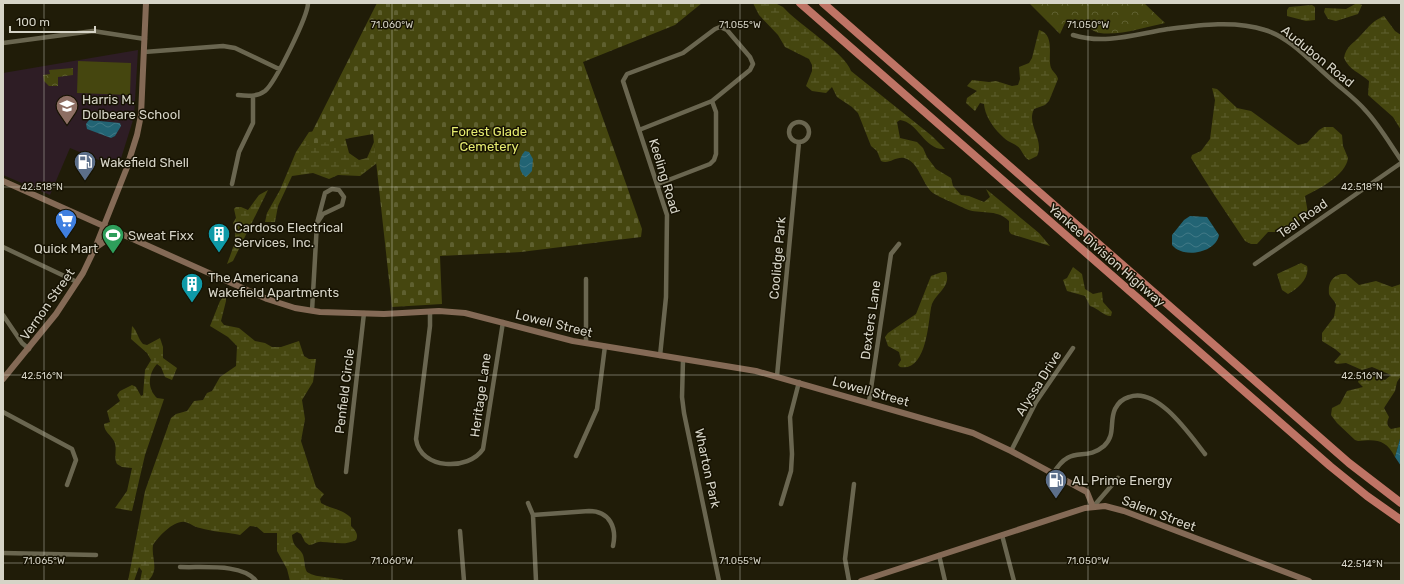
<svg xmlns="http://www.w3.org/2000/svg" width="1404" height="584" font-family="Rubik,sans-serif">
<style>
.education{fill:#2e1d25}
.wetland{fill:url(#wetland-marsh)}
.cemetery{fill:url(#cemetery-stones)}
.park{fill:url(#park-crowns)}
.garden{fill:#45460f}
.water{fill:url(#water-waves)}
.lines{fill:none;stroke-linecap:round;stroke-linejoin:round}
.street{stroke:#6a6650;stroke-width:4.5}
.secondary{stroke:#846a56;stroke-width:6}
.highway{stroke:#bf7465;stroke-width:8}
.ticks{fill:none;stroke:#d6d4c7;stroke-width:1;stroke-opacity:0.45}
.labels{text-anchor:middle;stroke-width:3;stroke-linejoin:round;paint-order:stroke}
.street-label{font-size:13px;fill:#d6d4c7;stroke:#161202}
.poi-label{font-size:13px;fill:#d6d4c7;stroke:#161202;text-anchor:start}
.park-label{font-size:13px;fill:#e5eb70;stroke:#161202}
.ticks-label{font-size:10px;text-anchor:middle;fill:#d6d4c7;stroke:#161202;stroke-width:3;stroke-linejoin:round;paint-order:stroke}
</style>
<defs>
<pattern id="wetland-marsh" width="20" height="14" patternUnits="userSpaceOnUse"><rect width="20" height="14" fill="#45460f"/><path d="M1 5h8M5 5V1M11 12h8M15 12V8" fill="none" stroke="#5f6030"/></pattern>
<pattern id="cemetery-stones" width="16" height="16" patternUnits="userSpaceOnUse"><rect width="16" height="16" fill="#45460f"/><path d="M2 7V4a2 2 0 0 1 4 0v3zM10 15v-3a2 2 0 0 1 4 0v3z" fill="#5f6030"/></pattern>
<pattern id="park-crowns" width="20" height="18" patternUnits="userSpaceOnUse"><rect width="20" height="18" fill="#45460f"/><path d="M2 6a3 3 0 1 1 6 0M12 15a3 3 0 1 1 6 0" fill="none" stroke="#5f6030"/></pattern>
<pattern id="water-waves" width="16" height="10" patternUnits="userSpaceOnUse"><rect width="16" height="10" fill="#226474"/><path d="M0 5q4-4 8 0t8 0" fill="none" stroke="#417986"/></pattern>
</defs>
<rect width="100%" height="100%" fill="#201c08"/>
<path class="education" d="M138,50L134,117L118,168L70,148L50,195L3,175V73Z"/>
<path class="wetland" d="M753,3H775L783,7C798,24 845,53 851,71L932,136L945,149C925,151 918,122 900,120L897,122L900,138L917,142L923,148L927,157L936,169L951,178L953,186L961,195L969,196L984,202L990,197L986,189L1039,233L1050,246L1011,234L1009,231V221C996,208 980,215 966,209C958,205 939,197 933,193C922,184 920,165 907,159C897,154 890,165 881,161L877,151L871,146L858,113L852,107L837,97L832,87L826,93L812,91L806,86L812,71V65L809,59L785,47L778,35L759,15Z
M1357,3L1362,5L1358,14L1336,21L1328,19L1324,12L1325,8L1346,9Z
M1312,5L1315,7V20L1306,21L1287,16V10L1289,7Z
M1384,16L1395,31L1401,35V130L1393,117L1368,95L1369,81C1360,73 1349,70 1344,58C1346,46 1353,44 1360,36C1370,26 1371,22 1384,16Z
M1039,30C1056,35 1047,57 1051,68C1053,72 1057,74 1058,79L1049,101L1045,105L1034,109C1026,125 1045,140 1037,156L1029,160C1023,157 1022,149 1017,146C1015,144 1011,143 1008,141C997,133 985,118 984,104L980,103L975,111L966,103L967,98L977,91L967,86L972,80L989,82L996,81L1012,86L1018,85L1020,79L1019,67L1029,63L1032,58Z
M1212,88L1217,89L1237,108L1251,111L1298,145L1307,143L1319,130L1324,127H1333L1342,135L1343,146L1348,158C1346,175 1319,189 1305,196L1308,213L1314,214V216L1300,219L1296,225L1285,232H1268L1257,244H1251L1245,241L1215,196L1191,158L1192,155L1201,151L1210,139L1215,100Z
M316,131L345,138L349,153L359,160L367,158L374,142L377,163L360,176L338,175L329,179L313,173L292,176L278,206L275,222H265L267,213L280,190L296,152L309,132Z
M268,190L233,261L227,264C232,250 239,237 233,223L236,218L234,209L236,207H241L248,210L259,195Z
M1301,263L1307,266C1310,278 1298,289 1288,294L1282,290L1277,274Z
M1073,267L1082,274L1085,289L1093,294L1102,292L1103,302L1112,312L1111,316C1103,316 1098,308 1090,306L1085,296L1067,291L1063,280L1067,278Z
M942,272H946C952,288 933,294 931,308C928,325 926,372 900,367L898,365L901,360L899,352L888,346L885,337L888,333L916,314L931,276Z
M1341,274H1346L1359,285L1376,281L1392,287L1401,284V376L1397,382L1395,391L1384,408L1389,417C1387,422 1386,425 1391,429L1401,427V435L1395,457C1386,439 1376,439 1358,441L1355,440L1337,423L1331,415L1332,408L1340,404L1347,391L1363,387L1358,382L1359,379L1372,376L1385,380L1391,375L1372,367L1362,370L1346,363L1337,364L1334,362L1341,354L1335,349L1322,341V333L1334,317L1336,305C1335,301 1330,297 1329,294C1328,284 1331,277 1341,274Z
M226,294V301L221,321L224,325L239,328L255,341L265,343L272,347H281L299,341L304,356L309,359H316L313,382L302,400L305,419L301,441L314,481L316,487L324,494L320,499L321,503C331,509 343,509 351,518V526C355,530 359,534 356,540C345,546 334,542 322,542C317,541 314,545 309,545L305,542L301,534L297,532L292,535C293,549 300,547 303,555C305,561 304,567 307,572C318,579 334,576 347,581H290L287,569L277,551V533H264L257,527L250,526L240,535C227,532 213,532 200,528C194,527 190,523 185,522C174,520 159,536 153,545C151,558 160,569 148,581H140L142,571L139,567L134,581H128L145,491L171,418L176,414L187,411L194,401L203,400L207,393L212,391L220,377L236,366L237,346L228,337L210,326L220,301Z
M132,326C137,330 138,339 143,344L147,345L160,338L163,347V358L177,368L172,380L165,377L161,367L157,364C148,374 147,389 157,398L164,399L163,402L145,455L132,511L115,508L127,491L132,468L122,467L117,464C113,457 118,449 114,441C111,435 104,432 104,424L110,422L107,411L120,401L117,395L120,391L132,385L136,387L141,396L143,395L145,370L151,360L147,353L131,339Z"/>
<path class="cemetery" d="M377,3H702L675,25L583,62L642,229L641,237L521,252L440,256L442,304L392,307L373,134L305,146Z"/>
<path class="park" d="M1029,3H1144L1165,23C1147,27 1118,36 1100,33C1085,31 1085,12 1065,23L1060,34Z
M73,68V75L58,77V86H49L44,81L43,75L50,74L49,70Z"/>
<path class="garden" d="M78,61L131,63L130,95L77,93Z"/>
<path class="water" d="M89,120L120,123L121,126L115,136L111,138L87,129L86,124Z
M525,151L529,152L533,159L532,171L526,177C517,171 518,158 525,151Z
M1190,216L1207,217L1219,235C1216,253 1183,259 1172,245V235L1184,220Z
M1401,435V466L1395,457Z"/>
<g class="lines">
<path class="street" d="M1073,35C1105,45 1136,34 1168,29C1199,25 1235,20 1265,30C1291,38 1312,63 1332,80C1343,90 1356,99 1366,111C1379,125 1390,144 1401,160
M3,43L93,31L145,39
M144,52L223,46L235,48L279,69
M238,95C247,96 257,97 265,91C275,83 308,16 308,3
M789 132a10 10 0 1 1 20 0a10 10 0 1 1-20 0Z
M639,130L712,101L750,70L753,64L750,57L727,30L720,27L715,29L683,53L627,74L623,81L667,215L666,297L660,356
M232,184L239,152L253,123V96
M658,184L710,164L714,160L716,154V112L712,101
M3,247L77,282
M1255,264L1401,163
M312,311L317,223L323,214L342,205L344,197L339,190L332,189L325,193L317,223
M430,312V326L416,439C420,470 469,471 483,449L503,322
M3,315L22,343L29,349
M586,343V279
M683,360L682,397L684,413L719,581
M777,376L799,142
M869,402L891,254L899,244
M3,412L72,449L76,460L67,485
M1011,451L1036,402L1073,348
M576,456L597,409L605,346
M346,472L364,313
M1053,474C1071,443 1084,463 1104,446C1116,435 1109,422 1115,409C1118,403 1122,399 1129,397C1157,386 1190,435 1205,454
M528,503L533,515L536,581
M781,504L791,471L792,454L790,417L799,382
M1093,507L1118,478
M533,515L589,511C610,511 617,528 613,546
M460,531L464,581
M1002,535L1014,581
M3,553L96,555
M939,555L945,581
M180,567C201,568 243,563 256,581
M849,581L845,559L854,484"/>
<path class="secondary" d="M3,181L267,299L295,308L320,312L384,314L439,311L465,313L573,341L756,371L973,433L1011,451L1087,492L1093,507
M95,248L111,237L124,235
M3,379L56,314L83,273L95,248L126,170L137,135L141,115L146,3
M861,581L1085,508L1105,506L1124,511L1309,581"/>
<path class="highway" d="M800,3L1330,466L1367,496L1401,520
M823,3L1349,463L1401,503"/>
</g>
<path class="ticks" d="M44,3V581M392,3V581M740,3V581M1088,3V581M3,187H1401M3,375H1401M3,563H1401"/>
<defs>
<g id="school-pin" transform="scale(1.15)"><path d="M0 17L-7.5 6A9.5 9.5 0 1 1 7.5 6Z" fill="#8d6e63" stroke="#161202"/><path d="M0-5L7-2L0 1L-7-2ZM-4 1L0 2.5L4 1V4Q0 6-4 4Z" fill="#fff"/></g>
<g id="fuel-pin" transform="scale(1.15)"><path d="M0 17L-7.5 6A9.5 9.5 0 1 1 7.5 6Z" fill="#5c6f8a" stroke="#161202"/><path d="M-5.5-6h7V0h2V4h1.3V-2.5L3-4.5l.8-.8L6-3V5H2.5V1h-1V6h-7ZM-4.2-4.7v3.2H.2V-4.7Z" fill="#fff"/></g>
<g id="supermarket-pin" transform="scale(1.15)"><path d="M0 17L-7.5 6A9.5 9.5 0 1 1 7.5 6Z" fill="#3f7fe0" stroke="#161202"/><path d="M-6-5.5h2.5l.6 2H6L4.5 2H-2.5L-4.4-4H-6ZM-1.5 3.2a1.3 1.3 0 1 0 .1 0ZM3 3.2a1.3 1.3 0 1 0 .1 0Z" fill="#fff"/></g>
<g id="building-pin" transform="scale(1.15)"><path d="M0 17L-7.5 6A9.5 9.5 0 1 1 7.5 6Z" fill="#0f9aa8" stroke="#161202"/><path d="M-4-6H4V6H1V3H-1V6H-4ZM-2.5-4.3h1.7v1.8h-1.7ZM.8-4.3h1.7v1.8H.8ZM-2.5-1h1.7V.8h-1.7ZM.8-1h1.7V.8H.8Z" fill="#fff"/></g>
<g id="stadium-pin" transform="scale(1.15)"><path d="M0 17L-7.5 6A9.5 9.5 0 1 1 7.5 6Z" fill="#2e9e5b" stroke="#161202"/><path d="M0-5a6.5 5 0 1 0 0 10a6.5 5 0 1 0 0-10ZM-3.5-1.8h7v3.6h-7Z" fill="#fff"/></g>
</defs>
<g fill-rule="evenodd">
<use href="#school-pin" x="67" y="106"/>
<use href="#fuel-pin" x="85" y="162"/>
<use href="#supermarket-pin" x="66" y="220"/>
<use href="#building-pin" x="219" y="234"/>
<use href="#stadium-pin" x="113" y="235"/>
<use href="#building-pin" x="192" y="284"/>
<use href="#fuel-pin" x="1056" y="480"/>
</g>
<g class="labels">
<g class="street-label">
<text transform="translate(1318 56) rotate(39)" y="5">Audubon Road</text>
<text transform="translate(665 176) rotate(73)" y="5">Keeling Road</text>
<text transform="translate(1302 218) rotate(-35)" y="5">Teal Road</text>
<text transform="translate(1107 255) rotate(41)" y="5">Yankee Division Highway</text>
<text transform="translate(777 258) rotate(-85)" y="5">Coolidge Park</text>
<text transform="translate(47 304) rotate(-55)" y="5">Vernon Street</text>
<text transform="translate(870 320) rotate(-82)" y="5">Dexters Lane</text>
<text transform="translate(554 323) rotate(14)" y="5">Lowell Street</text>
<text transform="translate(1038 383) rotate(-58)" y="5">Alyssa Drive</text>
<text transform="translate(344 391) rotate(-83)" y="5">Penfield Circle</text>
<text transform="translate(871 391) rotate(16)" y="5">Lowell Street</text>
<text transform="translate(480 395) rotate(-82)" y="5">Heritage Lane</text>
<text transform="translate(708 468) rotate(78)" y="5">Wharton Park</text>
<text transform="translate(1159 513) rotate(21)" y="5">Salem Street</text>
</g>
<g class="poi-label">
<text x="82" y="104">Harris M.<tspan x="82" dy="15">Dolbeare School</tspan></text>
<text x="100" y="167">Wakefield Shell</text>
<text x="234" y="232">Cardoso Electrical<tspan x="234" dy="15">Services, Inc.</tspan></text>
<text x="128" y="240">Sweat Fixx</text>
<text x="66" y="253" text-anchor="middle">Quick Mart</text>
<text x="208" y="282">The Americana<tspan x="208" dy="15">Wakefield Apartments</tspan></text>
<text x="1072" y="485">AL Prime Energy</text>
</g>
<g class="park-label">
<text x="489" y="136">Forest Glade<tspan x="489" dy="15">Cemetery</tspan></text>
</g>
</g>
<g class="ticks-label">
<text x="392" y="28">71.060°W</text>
<text x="740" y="28">71.055°W</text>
<text x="1088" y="28">71.050°W</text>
<text x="42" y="190">42.518°N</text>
<text x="1362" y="190">42.518°N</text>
<text x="42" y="379">42.516°N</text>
<text x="1362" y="379">42.516°N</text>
<text x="44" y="564">71.065°W</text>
<text x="392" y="564">71.060°W</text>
<text x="740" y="564">71.055°W</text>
<text x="1088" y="564">71.050°W</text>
<text x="1362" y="567">42.514°N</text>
</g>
<rect width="1404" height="584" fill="none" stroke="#d6d4c7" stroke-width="8"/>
<path d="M10 26v6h85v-6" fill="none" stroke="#d6d4c7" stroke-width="2"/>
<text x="16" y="26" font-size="12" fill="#d6d4c7" stroke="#161202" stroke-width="3" paint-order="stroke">100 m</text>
</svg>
